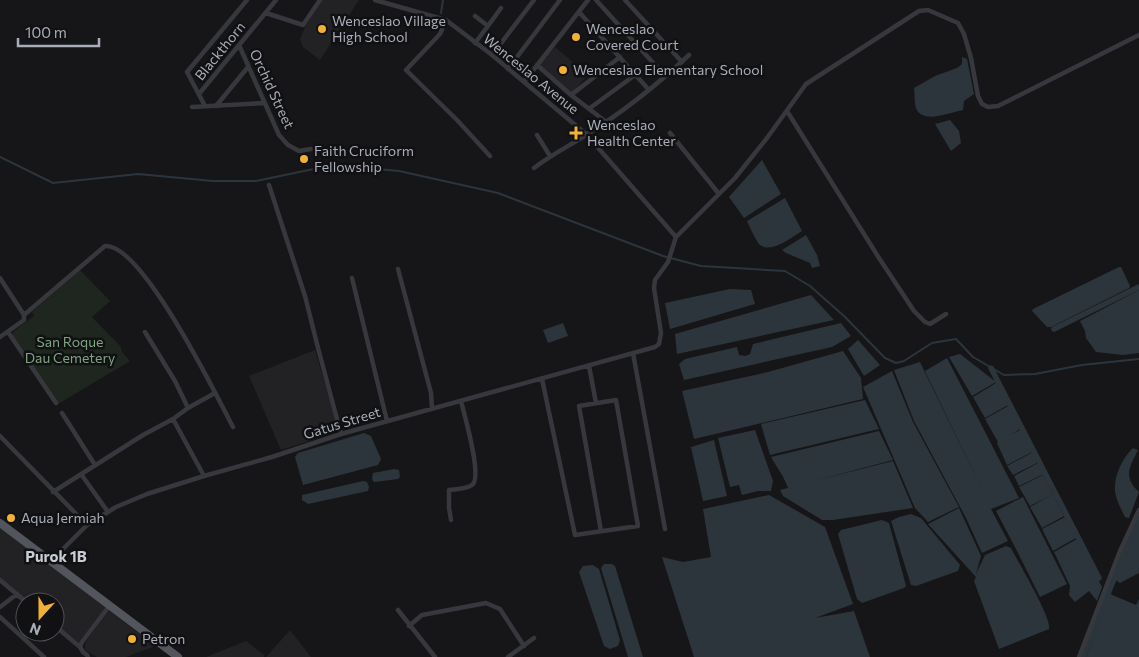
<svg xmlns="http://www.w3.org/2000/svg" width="1139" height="657" font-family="Commissioner,sans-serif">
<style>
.built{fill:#222225}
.green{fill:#1e261f}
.water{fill:#2c353c}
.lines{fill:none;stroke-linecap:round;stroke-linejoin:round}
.stream{stroke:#2c353c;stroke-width:2}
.canal{stroke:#2c353c;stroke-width:5.5}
.minor{stroke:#37383d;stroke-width:4.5}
.primary{stroke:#53555c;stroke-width:8}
.poi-dot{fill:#f2b134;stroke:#111113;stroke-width:2}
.labels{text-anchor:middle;stroke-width:5;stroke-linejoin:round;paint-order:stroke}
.poi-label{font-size:14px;fill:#a8adb8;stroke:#111113;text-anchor:start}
.street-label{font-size:14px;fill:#a8adb8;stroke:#111113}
.park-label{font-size:14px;fill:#7fa381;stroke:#111113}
.neighbourhood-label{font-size:15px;font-weight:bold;fill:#c9ccd4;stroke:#111113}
</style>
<rect width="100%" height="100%" fill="#161618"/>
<path class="built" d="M322,0H359L320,60L303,47L300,39L305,27Z
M555,47L588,75L571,94L539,65Z
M315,350L338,428L334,433L281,450L249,376Z
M0,526L106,608L79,643L55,625V602H28L0,578Z
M110,611L153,644V647L126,657H97L88,652L85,650V643L107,612Z
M290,630L311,657H266Z
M246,641L264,655V657H206Z"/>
<path class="green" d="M80,270L110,301L92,317L121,347L122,352L130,361L58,404L12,335L14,331L34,316L32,312Z"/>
<path class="water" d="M962,57L967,59L974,94L964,101L963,110C951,112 922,125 916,108C914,102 915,93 914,88L935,76L957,68L962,64Z
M950,120L959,131L961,143L951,151L935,124Z
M762,160L781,194L744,218L729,197Z
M785,198L802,231C792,237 769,256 758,243C754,236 750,228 747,221Z
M806,235L817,255L820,266L812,268L810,263L786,253L782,250Z
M1119,267H1121L1130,286L1129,288L1051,327H1047L1032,311L1033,309Z
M730,289L751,290L755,304L670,329L665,303Z
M1139,290V353L1123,355L1096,352L1086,338L1085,331L1080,321Z
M811,295L834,320L677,354L675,334Z
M563,323L568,336L548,343L543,330Z
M841,323L851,336L832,347L684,380L679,364L685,359L737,347L739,355L745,356L750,354L753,344Z
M858,340L880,365L864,376L848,349Z
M843,351L861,378L863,399L694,439L682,391L768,372Z
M960,354L996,382L972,396L949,357Z
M947,358L1019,498L991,509L1008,541L982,553L966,518L914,421L894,370L920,362L987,500L925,371Z
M892,371L913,422L959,507L928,522L915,508L863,387Z
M996,383L1008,405L985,418L973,397Z
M865,400L879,429L770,455L761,424Z
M1008,406L1020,429L1010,435L1022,429L1032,452L1007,465L997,443L998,442L985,419Z
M755,430L773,481L771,491H758L742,495L739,485L730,487L718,438Z
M879,431L893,460L814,481L893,461L913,508L833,520H822L783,496L780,490L788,488C784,476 777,468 771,457Z
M364,433L371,436L381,459L378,465L303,485L295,457L298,453Z
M714,440L727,496L703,501L691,447Z
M1133,448L1138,450C1129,468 1123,477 1139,492L1129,518L1125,517C1121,509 1116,500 1115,491C1114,475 1122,459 1133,448Z
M1033,452L1037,463L1013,475L1007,466Z
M1038,463L1044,474L1019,486L1014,476Z
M394,469L399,470L400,477L398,479L374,482L372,479L373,473Z
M1043,475L1053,494L1030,506L1019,487Z
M363,481L367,482L369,487L368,491L308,504L302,500V495Z
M1053,494L1064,516L1042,528L1030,507Z
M769,495L825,527L853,604L815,618L854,611L870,657H694L662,557L683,562L711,557L703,509Z
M1023,497L1067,584L1040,597L1017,551L996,511Z
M959,508L981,556L976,574L985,555L1006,546L1011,548C1018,562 1052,618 1049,629L999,649L974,581L976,577L928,524Z
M911,514L921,518L960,565L958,571L916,586L911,585L891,521L899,517Z
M1065,517L1076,538L1053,551L1042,529Z
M882,520L889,523L906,586L904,588L862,603L857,599L838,534L841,530Z
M1139,522V573L1120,583L1114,579Z
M1077,539L1102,587L1097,601L1089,591L1075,602L1069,595L1070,586L1054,552Z
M604,564H612L615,566L643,657H628L601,568Z
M593,565L599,569L620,640L618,646L610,649L604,646L579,572L583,566Z
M1110,594L1136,605L1139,599V657H1086Z"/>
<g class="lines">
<path class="stream" d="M441,13L443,0
M0,157L53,183L138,174L213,181H256L333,165L399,171L498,193L663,256L701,266L785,271L810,286L844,316L885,358L896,363L904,361L932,343L956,339L973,357L1004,375L1035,374L1082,365L1139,359"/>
<path class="canal" d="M1054,329L1139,287
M991,368L1099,578
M1083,657L1139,516"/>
<path class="minor" d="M596,0L665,76
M625,0L682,62
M579,12L649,90
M266,13L303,25L320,0
M475,16L488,26L475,43
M446,20L440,34L406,70L457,120L490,156
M488,26L501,8
M239,45L279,135L288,145L299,151L311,149
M492,55L534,0
M537,65L571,95L605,121
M508,69L560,0
M524,82L588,0
M199,94L276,0
M571,95L620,57
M205,106L187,72L247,0
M216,106L248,67
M192,107L264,103
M590,108L635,75
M787,111L879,258L914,311L925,322L930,324L946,314
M670,133L719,194
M537,135L550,156
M534,168C551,155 569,146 586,135C623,112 658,84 689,55
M269,185L305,296L318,348L341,434
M676,237L735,178L767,138L806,84L919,11L928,10L958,23L964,34L971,58L978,96L982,104L988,107L998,106L1139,35
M398,269L431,393L432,409
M0,278L24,315V320L0,337
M352,278L387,421
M24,315L105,246C142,243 216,395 233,427
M8,332L56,403
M145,332L175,381L188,408
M633,353L665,529
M589,366L596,403
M542,379L575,535L638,526L616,400L579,406L601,531
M62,413L95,465
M173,419L188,408L215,393
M0,436L87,525
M81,474L108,512
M53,492L143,435L173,419L204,476
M451,520L449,508V490C456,489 467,489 472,485C483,477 464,414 461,401
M51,561L87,525L116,507L147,494L204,476L272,457L341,434L655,347L659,344L661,333L654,288L655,280L668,262L676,237L586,134L492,55L446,20L375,0
M0,580L26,602
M0,607L17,594
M398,610L435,657
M0,617L44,657
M55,626L80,647
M409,626L422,615L486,603L500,609L524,646
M88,657L87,655L83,652L80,647L82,642L110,605
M508,657L534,638
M1079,657L1120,551L1139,510"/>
<path class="primary" d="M0,523L178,657"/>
</g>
<g class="poi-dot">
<circle cx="322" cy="29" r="5"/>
<circle cx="576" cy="37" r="5"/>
<circle cx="563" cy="70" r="5"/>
<path d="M573.5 125.5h5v5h5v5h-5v5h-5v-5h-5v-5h5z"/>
<circle cx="304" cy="159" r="5"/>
<circle cx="11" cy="518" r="5"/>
<circle cx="132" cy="639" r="5"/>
</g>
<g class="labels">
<g class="poi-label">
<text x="332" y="26">Wenceslao Village<tspan x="332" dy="16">High School</tspan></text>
<text x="586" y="34">Wenceslao<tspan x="586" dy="16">Covered Court</tspan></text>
<text x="573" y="75">Wenceslao Elementary School</text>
<text x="587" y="130">Wenceslao<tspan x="587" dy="16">Health Center</tspan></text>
<text x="314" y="156">Faith Cruciform<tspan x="314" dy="16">Fellowship</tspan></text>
<text x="21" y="523">Aqua Jermiah</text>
<text x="142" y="644">Petron</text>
</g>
<g class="street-label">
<text transform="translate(220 51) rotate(-51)" y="5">Blackthorn</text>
<text transform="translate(531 74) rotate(39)" y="5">Wenceslao Avenue</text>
<text transform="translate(272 89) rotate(65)" y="5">Orchid Street</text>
<text transform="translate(342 423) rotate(-17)" y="5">Gatus Street</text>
</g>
<g class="park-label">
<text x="70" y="347">San Roque<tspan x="70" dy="16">Dau Cemetery</tspan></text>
</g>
<g class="neighbourhood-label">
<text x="56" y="562">Purok 1B</text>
</g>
</g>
<g transform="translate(40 617) rotate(201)"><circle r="24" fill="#111113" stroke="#4d4f55"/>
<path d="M0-4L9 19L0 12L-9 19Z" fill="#f2b134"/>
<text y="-8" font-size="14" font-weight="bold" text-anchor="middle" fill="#a8adb8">N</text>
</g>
<path d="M18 38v8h81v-8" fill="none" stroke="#a8adb8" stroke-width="2.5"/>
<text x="25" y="38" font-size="15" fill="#a8adb8" stroke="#111113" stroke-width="4" paint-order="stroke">100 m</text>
</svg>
